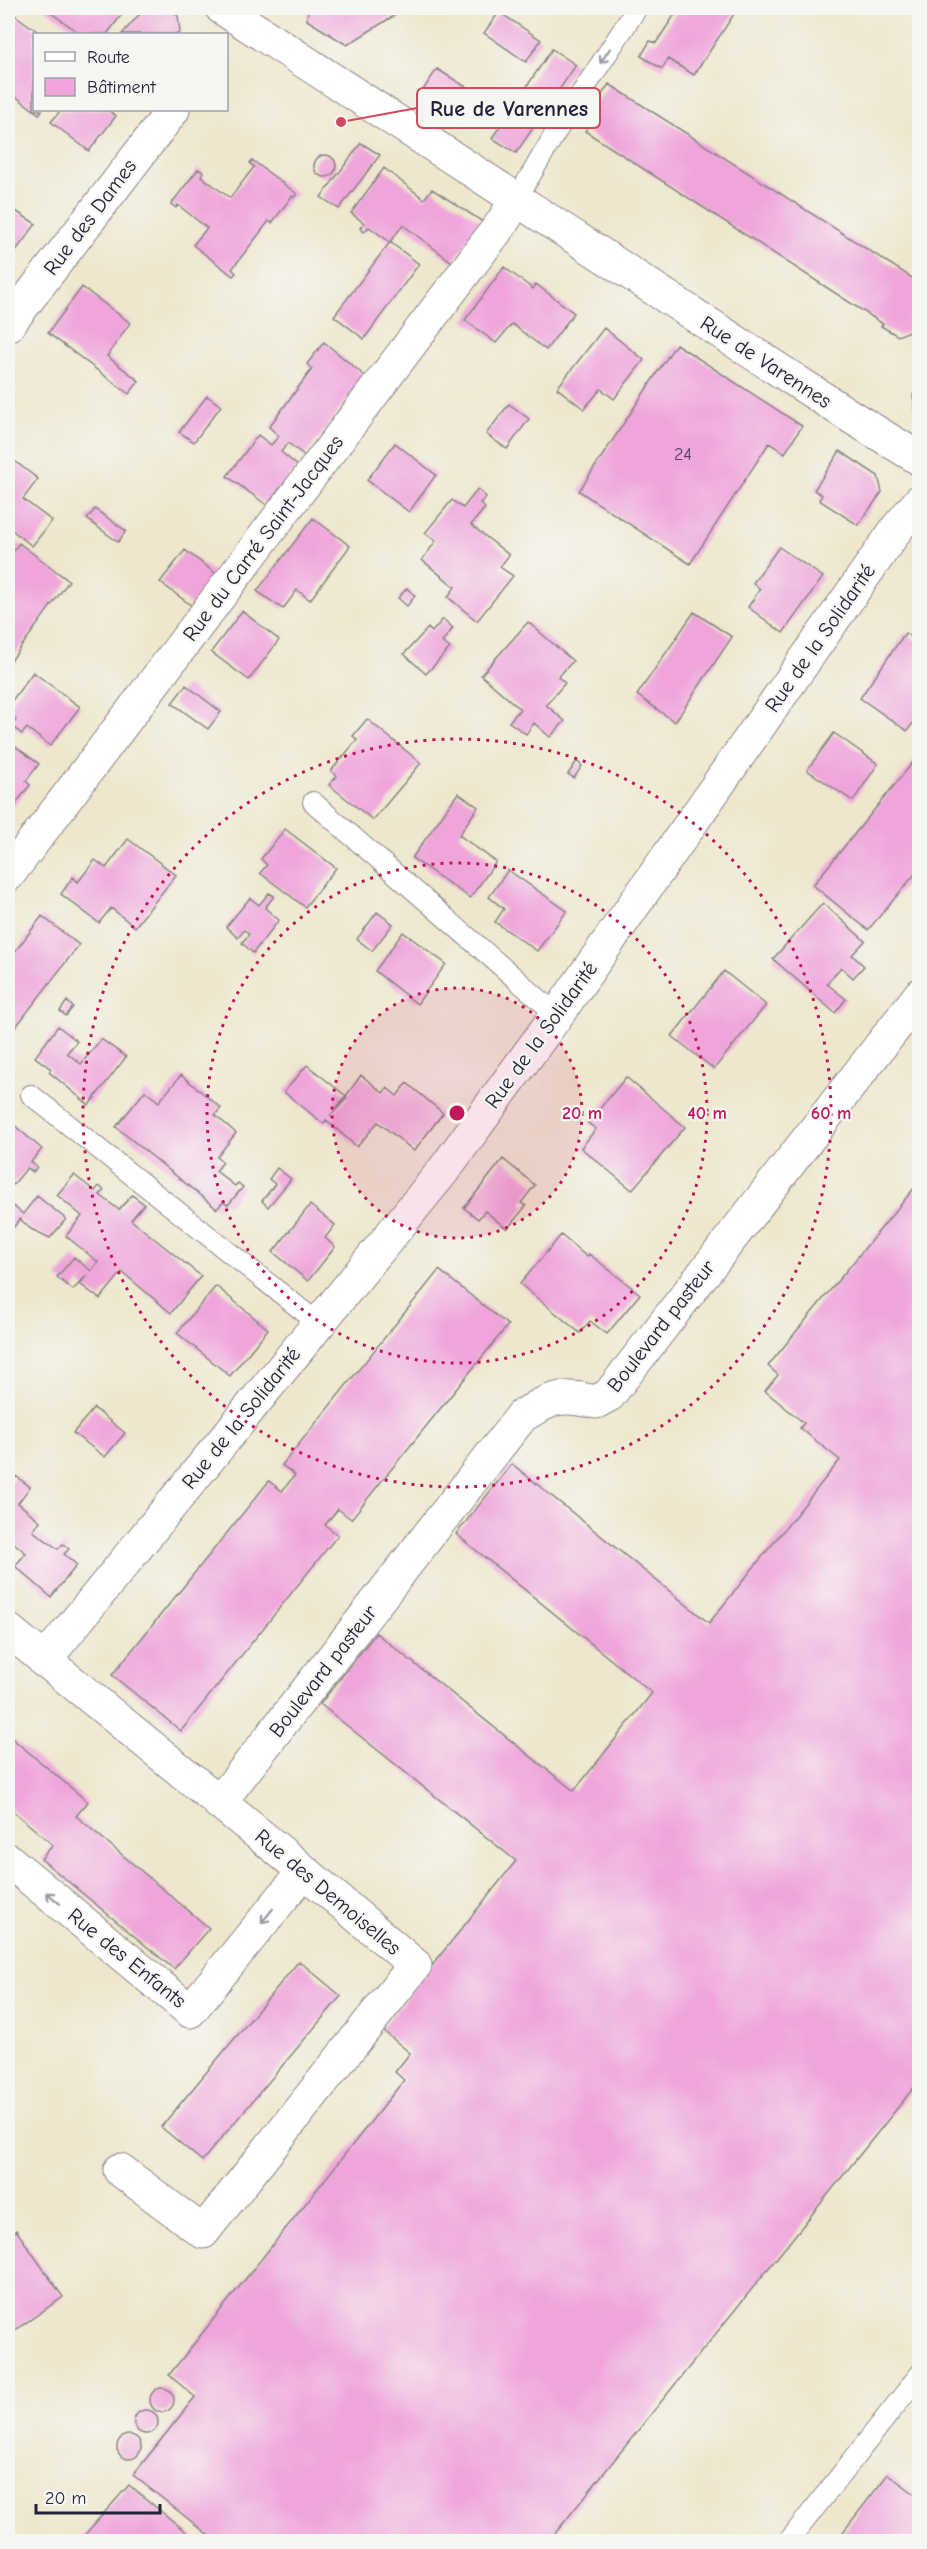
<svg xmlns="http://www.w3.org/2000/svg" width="927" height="2549" font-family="'Comic Neue',sans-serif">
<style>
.building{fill:#efa5da}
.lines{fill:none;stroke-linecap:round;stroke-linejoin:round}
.lane-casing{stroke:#888484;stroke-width:22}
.street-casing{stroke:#888484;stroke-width:35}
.lane{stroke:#fff;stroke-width:20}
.street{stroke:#fff;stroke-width:33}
.oneway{stroke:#9c9ca7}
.ring{fill:none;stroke:#c2185b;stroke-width:3;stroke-dasharray:3 6}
.labels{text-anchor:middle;stroke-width:4.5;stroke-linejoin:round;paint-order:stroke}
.number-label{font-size:18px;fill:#554363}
.street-label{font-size:21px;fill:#22223b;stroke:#f6f6f2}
.centre{fill:#c2185b;stroke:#f6f6f2;stroke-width:3}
.ring-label{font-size:18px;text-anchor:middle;font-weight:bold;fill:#c2185b;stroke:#f6f6f2;stroke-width:4.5;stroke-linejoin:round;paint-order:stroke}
.leader{fill:none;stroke:#d1495b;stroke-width:2}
.callout-dot{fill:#d1495b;stroke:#f6f6f2;stroke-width:2}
.callout{fill:#f6f6f2;stroke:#d1495b;stroke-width:2}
.callout-label{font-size:22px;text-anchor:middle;font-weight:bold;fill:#22223b}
</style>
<rect width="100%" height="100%" fill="#f6f6f2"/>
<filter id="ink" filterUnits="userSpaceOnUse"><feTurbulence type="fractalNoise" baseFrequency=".0167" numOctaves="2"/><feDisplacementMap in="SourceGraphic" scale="12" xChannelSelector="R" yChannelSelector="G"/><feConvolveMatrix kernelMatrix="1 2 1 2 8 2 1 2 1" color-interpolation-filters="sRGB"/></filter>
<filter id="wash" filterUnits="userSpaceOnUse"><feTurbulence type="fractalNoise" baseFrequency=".008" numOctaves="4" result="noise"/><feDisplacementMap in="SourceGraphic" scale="24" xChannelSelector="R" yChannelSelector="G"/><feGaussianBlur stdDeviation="1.35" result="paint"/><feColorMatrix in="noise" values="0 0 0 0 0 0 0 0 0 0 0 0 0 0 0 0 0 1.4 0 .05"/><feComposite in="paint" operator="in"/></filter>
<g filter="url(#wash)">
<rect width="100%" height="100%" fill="#eee7cd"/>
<g id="blocks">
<path class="building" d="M44,8H124L126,9L107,34H81Z
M145,8H167L178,16L180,32L178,34H122Z
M308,8H401L403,10L347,45L307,20Z
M679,8H738L694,75L668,59L662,69L641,56L650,41L656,43Z
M8,10L41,34H34V110H42L39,114L15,96L8,107Z
M499,12L541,40L526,62L484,33Z
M552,49L576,65L516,153L492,138Z
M437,69L479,95L464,119L421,93Z
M609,84L920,283V318L912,330L898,336L881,326L883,324L585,131L596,114L591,111Z
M61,110H108L116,116L89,151L51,122Z
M361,143L380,155L339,209L321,197Z
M314 166a11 11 0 1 1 22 0a11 11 0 1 1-22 0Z
M252,160L297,194L294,197L292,196L272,223L269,221L232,269L236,273L233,276L193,245L207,228L178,205L176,208L171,204L198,169L203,172L201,176L230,198L254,167L250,163Z
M384,168L424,199L432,189L483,222L452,262L403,225L390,242L369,227L364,232L360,228L364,223L351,213Z
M14,210L36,224L8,261V218Z
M390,242L419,264L364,339L334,316Z
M504,267L533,289L536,284L574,313L546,350L512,324L496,343L465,320Z
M82,287L130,323L107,356L139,381L129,394L48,333Z
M604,328L644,360L614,399L601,389L584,409L557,388Z
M324,342L365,376L305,456L288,443L281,452L298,466L268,506L227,476L258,435L271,445L279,436L269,427L312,369L307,364Z
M676,344L802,426L785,453L769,443L690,564L579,491Z
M920,385V411L915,409L913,395Z
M207,396L221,406L194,442L179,432Z
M509,404L529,419L507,449L486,434Z
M395,443L436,475L409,512L367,480Z
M840,451L878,476L882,492L858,525L819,500L822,495L814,490Z
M8,456L38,479L23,499L52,521L32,546L8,527Z
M478,489L486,497L480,503L485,508L471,525L509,555L500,567L513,576L477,621L448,597L455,587L422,560L436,541L425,533L452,500L463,508Z
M95,509L126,531L118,542L87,519Z
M313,518L350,546L310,600L297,590L283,609L257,591Z
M19,543L69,581L8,665V558Z
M779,547L823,577L783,633L748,607L760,589L753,583Z
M185,550L216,574L192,606L160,582Z
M407,588L415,596L407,606L398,598Z
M242,611L279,640L249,680L211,652Z
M694,612L732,637L675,722L637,695Z
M443,619L453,628L442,642L450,648L426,674L404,654L428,628L432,632Z
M528,622L573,661L558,677L565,683L546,705L565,721L550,737L534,723L526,734L509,722L520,709L481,675Z
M905,633L920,643V714L907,731L860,698Z
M33,672L80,707L50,746L27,728L22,734L12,726L16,720L8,713V706Z
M186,685L221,712L208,729L172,703Z
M367,719L421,763L373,820L329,785L337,776L331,771L357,740L353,736Z
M834,733L878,764L853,801L807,770Z
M8,741L39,764L26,781L30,785L8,814Z
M577,761L582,766L574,778L568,774Z
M914,761L920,765V868L868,930L813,885Z
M458,793L478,807L459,835L496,862L470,898L412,858Z
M285,829L336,868L305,907L260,873L267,865L261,859Z
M128,839L176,875L135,927L111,908L99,923L61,894L73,877L78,882L95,860L106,868Z
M508,870L567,911L537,951L495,922L504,909L489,897Z
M269,893L274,896L265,908L279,920L253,953L242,943L249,934L247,932L244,930L238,938L226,927L250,898L259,905Z
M823,903L865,941L852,955L864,966L853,978L841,967L827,984L846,999L835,1013L773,959Z
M377,912L393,924L372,951L357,939Z
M42,916L79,945L8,1037V961Z
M403,932L446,964L417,1004L375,971Z
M724,971L766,1005L714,1069L672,1036Z
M67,1001L73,1007L66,1016L60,1011Z
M58,1026L77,1041L67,1053L81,1064L101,1039L126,1057L89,1105L49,1072L51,1069L35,1057Z
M307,1065L346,1096L330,1116L347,1098L346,1096L361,1075L383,1093L387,1088L397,1096L407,1083L443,1113L414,1151L378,1122L357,1147L326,1120L324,1124L284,1092Z
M181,1075L221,1108L215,1115L236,1133L217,1157L223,1162L216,1171L235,1186L238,1183L243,1187L228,1205L223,1202L217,1209L116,1127L145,1091L159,1102Z
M626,1077L685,1127L632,1190L581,1148L596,1129L588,1123Z
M8,1120L42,1149L31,1162L37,1167L33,1172L27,1168L13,1185L8,1180Z
M503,1159L535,1185L521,1203L526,1206L507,1229L485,1211L478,1219L464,1208Z
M277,1168L291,1179L268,1207L262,1201L275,1184L269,1179Z
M74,1175L95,1191L99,1186L104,1190L100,1195L119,1210L132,1195L144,1204L131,1220L201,1276L171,1313L122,1272L100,1299L80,1284L87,1275L73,1290L57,1277L74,1257L91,1271L98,1262L66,1236L82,1216L57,1195Z
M920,1181V2080L549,2541H216L133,2475L195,2397L169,2375L404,2080L395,2072L410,2053L381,2029L516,1861L320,1704L376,1633L574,1791L652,1693L456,1534L512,1464L709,1623L840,1460L800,1428L804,1423L765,1391L778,1375L768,1366Z
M37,1196L66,1219L50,1238L31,1229L20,1219L8,1234V1202L23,1214Z
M310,1205L335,1225L325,1238L335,1247L308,1281L273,1252Z
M561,1235L587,1257L589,1254L640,1294L607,1334L590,1321L580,1333L520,1284Z
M439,1270L508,1325L351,1519L338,1509L325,1525L338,1535L181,1731L112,1675L269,1481L282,1491L295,1475L282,1465Z
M216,1286L268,1329L230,1376L177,1333Z
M94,1408L125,1433L105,1457L73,1433Z
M16,1476L30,1487L18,1503L40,1521L33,1531L58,1549L63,1544L69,1549L64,1554L77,1565L51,1597L15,1566L26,1553L8,1538V1486Z
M8,1735L88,1802L76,1816L209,1928L174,1969L41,1859L53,1845L8,1807Z
M299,1961L341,1996L202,2161L161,2127Z
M16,2230L63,2297L8,2335V2236Z
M150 2400a12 12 0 1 1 24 0a12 12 0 1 1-24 0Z
M134 2422a12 12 0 1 1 24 0a12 12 0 1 1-24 0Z
M117 2447a12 12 0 1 1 24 0a12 12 0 1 1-24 0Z
M888,2474L920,2498V2541H836Z
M129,2485L197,2541H79Z"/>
</g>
</g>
<g filter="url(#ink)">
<use href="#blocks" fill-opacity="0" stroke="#888484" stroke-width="1.5"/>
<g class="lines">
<g class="lane-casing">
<path id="lane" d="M516,200L556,132L637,8
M313,802L557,1015
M31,1095L318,1323
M788,2542L920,2374"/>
</g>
<g class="street-casing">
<path id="street" d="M222,8L853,418L920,459
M8,325L173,110
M8,875L502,223L516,200
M8,1630L304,1871L415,1965L203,2232L120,2170
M44,1661L443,1171L557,1015L898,527L920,501
M219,1803L522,1416C553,1397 560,1394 596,1402L609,1395L920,995
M8,1860L190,2011L304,1871"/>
</g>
<use href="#lane" class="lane"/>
<use href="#street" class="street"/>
</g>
<defs><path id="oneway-shaft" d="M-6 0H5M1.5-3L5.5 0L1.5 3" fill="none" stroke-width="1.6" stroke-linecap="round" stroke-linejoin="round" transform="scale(1.5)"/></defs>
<g class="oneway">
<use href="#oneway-shaft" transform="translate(605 56) rotate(123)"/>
<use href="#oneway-shaft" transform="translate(53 1898) rotate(-140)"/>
<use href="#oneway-shaft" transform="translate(267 1916) rotate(129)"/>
</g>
</g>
<circle cx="457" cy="1113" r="125" fill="#c2185b" fill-opacity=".12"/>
<g class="ring">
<circle cx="457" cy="1113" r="125"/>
<circle cx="457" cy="1113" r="250"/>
<circle cx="457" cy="1113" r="374"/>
</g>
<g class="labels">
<g class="number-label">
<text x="683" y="460">24</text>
</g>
<g class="street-label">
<text transform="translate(90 217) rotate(-53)" y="7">Rue des Dames</text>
<text transform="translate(766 362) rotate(33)" y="7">Rue de Varennes</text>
<text transform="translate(263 538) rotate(-53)" y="7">Rue du Carré Saint-Jacques</text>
<text transform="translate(820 638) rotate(-55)" y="7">Rue de la Solidarité</text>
<text transform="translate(541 1035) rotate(-54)" y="7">Rue de la Solidarité</text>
<text transform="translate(661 1326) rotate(-52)" y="7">Boulevard pasteur</text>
<text transform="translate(241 1418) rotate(-51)" y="7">Rue de la Solidarité</text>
<text transform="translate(323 1671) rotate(-52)" y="7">Boulevard pasteur</text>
<text transform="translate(328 1892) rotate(40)" y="7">Rue des Demoiselles</text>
<text transform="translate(127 1958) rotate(39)" y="7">Rue des Enfants</text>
</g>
</g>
<circle cx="457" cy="1113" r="9" class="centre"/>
<g class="ring-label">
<text x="582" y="1119">20 m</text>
<text x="707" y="1119">40 m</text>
<text x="831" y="1119">60 m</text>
</g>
<path class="leader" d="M341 122L417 108"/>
<circle class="callout-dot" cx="341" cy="122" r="6"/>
<rect class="callout" x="417" y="88" width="183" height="40" rx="6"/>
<g class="callout-label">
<text x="509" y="116">Rue de Varennes</text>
</g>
<rect width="927" height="2549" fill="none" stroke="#f6f6f2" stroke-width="30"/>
<rect x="33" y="33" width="195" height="78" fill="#f6f6f2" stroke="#a1a1a9" stroke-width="1.5"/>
<rect x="45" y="52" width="30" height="9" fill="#ffffff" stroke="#a1a1a9" stroke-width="1.5"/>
<text x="87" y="63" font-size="18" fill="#22223b">Route</text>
<rect x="45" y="78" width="30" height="18" fill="#efa5da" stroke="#a1a1a9" stroke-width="1.5"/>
<text x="87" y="93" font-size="18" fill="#22223b">Bâtiment</text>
<path d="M36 2504v9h124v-9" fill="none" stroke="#22223b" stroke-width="3"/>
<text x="45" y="2504" font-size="18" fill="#22223b" stroke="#f6f6f2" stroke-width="4.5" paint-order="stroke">20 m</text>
</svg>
